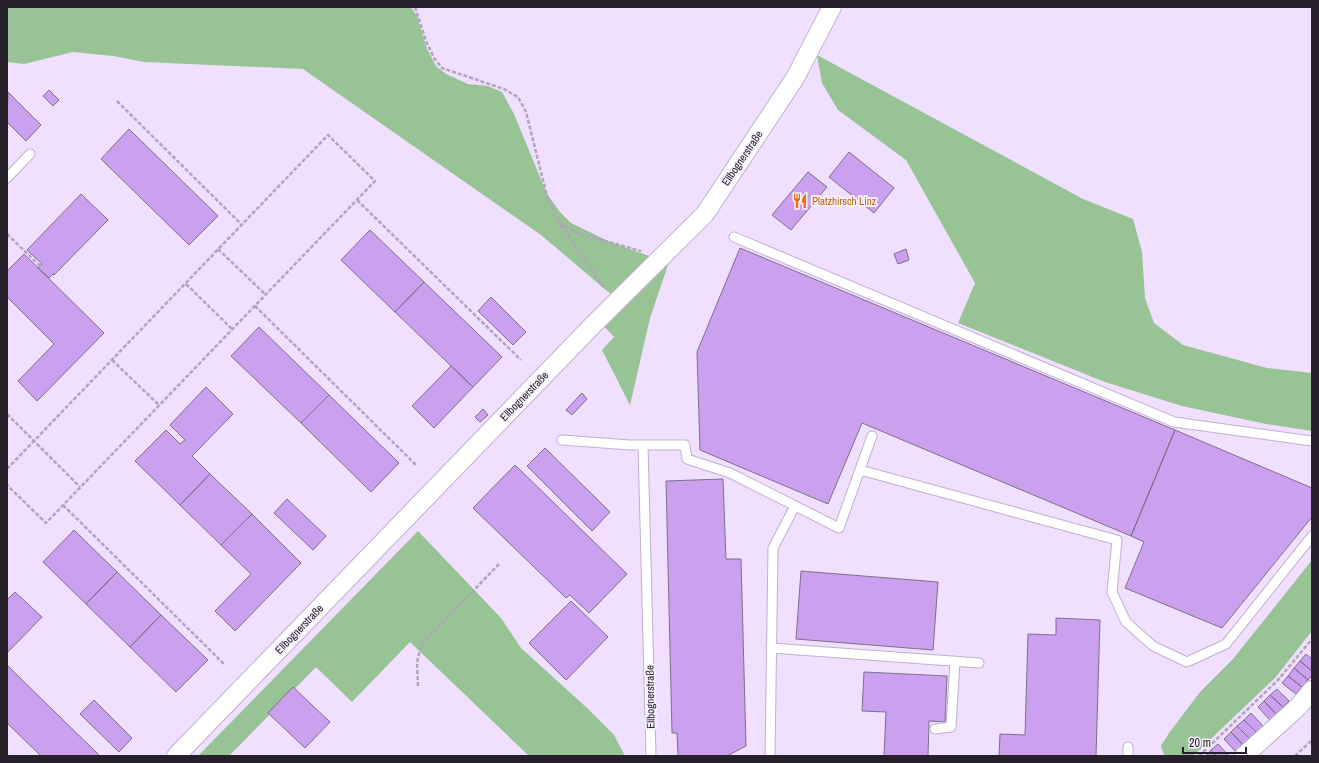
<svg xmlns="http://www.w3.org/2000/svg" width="1319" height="763" font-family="'Archivo Narrow',sans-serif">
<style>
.green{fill:#97c395}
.building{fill:#cba0ee;stroke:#7d6f8a}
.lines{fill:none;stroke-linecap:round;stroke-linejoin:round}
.service-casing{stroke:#bfb0cd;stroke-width:11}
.minor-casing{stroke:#bfb0cd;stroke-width:20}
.path{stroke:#b1a4bc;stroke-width:2.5;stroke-dasharray:4 2;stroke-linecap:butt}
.service{stroke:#fff;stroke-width:9}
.minor{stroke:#fff;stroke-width:18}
.labels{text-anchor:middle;stroke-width:4;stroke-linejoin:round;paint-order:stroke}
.street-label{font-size:11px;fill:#26202b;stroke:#f8f1fd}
.food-label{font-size:11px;fill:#c56008;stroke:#f8f1fd;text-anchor:start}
</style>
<rect width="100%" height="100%" fill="#f0dffe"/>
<path class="green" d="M7,7H411L417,16L427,49L436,66L446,74L468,84L488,86L502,92L514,114L547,194L560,212L571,223L610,242L652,257L613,296L541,235L303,69L144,62L113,56L73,52L24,64L7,62Z
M817,55L1083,199L1133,219L1142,252L1145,298L1154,323L1183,345L1267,368L1312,373V431L1266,424L1182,406L1105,382L958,323L975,283L906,160L838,110L822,83Z
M670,259L650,318L630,405L602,350L614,337L602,324Z
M418,531L501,618L521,648L586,707L614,735L625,756H529L410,642L352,702L316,667L229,756H198Z
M1312,560V631L1275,678L1193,756L1164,755L1161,747V746L1169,733L1200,692L1233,659Z"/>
<path class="building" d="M49,90L59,100L53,106L43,96Z
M8,92L41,125L26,141L7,122Z
M129,129L218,216L189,245L101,159Z
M849,152L894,188L874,213L829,177Z
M808,172L827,187L791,230L772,215Z
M81,194L108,220L54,275L53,274L49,278L38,268L42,264L27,250Z
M370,230L424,282L395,312L341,260Z
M740,248L1175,430L1131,536L862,423L828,504L700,450L697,352Z
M906,249L909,260L898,264L894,254Z
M24,254L104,333L37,401L18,381L54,344L7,297V271Z
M424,282L502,357L473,387L395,312Z
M491,297L526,332L513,345L478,311Z
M259,327L329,395L301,423L231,356Z
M451,366L473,387L434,428L412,406Z
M206,387L233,414L192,456L210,474L180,505L135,461L166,430L180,444L185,440L170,425Z
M582,393L587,399L572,415L566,410Z
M329,395L399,463L371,492L301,423Z
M483,409L488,415L480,422L475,417Z
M1175,430L1312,488V517L1222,628L1125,588L1144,542L1131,536Z
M545,448L610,512L592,531L527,466Z
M515,465L627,574L589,613L570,595L566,598L473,508Z
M210,474L252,514L221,545L180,505Z
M723,479L726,559H741L746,746L727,756H678L677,733H672L666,481Z
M287,499L326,536L313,550L274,513Z
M252,514L301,563L235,631L215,611L251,574L221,545Z
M74,530L117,572L86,604L43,562Z
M801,571L938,582L933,650L796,639Z
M117,572L161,615L130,647L86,604Z
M15,592L42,617L7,653V600Z
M571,601L608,637L566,680L529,643Z
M161,615L208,660L176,692L130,647Z
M1056,618L1100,620L1096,756H999L1000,734L1025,735L1028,634L1056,635Z
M1306,654L1312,659V671L1300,661Z
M1300,661L1312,671V675L1308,680L1294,668Z
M7,665L18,676L100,756H41L7,723Z
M1294,668L1308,680L1302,687L1288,676Z
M864,672L947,676L945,722L929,721L928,756H884L886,712L862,711Z
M1288,676L1302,687L1296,694L1282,683Z
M293,687L330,722L305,748L268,713Z
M1277,689L1289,701L1283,707L1270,695Z
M1270,695L1283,707L1276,714L1264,701Z
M94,700L132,738L119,752L80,714Z
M1264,701L1276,714L1270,720L1258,707Z
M1251,713L1263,726L1256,732L1244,720Z
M1244,720L1256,732L1250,739L1237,726Z
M1237,726L1250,739L1243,745L1231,732Z
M1231,732L1243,745L1236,752L1224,739Z
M1218,744L1229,756H1217L1211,750Z
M1211,750L1217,756H1206Z"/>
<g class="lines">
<g class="service-casing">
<path id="service" d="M7,178L30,154
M734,237L1174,422L1312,441
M562,440L630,445H685L687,459L730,473L839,528L872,436
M643,445L651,756
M860,470L1117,540L1112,592L1126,622L1153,646L1187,662L1226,644L1312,536
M771,648L979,663
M935,729L951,727L955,661
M770,756L773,548L795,506
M1128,756V747"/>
</g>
<g class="minor-casing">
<path id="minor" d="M176,756L591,327L705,214L795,78L832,7
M1244,756L1299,706L1312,690"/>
</g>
<path class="path" d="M415,7L426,41L434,58L442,68L504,89L518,97L526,112L548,200L560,223L577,233L641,251
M117,101L242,225
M357,200L521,360
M561,225L603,287
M7,234L40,266
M218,249L266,295
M186,284L232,329
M255,306L417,466
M112,360L159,405
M7,414L80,487
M7,469L328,135L375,181L46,523L7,485
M63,505L224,664
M418,686L417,663L421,645L499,564
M1199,756L1278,680L1312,639
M1295,756L1312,740"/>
<use href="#service" class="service"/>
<use href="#minor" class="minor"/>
</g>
<defs>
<g id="restaurant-bare" transform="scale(1.2)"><path d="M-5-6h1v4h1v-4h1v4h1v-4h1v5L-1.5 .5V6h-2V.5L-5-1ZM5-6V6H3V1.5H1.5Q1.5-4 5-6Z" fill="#e8710a" stroke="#f8f1fd" stroke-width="2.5" paint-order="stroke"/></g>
</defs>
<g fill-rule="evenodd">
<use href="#restaurant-bare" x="800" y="201"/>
</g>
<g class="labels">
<g class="street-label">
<text transform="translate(742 158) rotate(-56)" y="4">Ellbognerstraße</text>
<text transform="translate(524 396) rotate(-46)" y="4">Ellbognerstraße</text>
<text transform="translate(299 629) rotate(-46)" y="4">Ellbognerstraße</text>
<text transform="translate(650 697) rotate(-91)" y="4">Ellbognerstraße</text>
</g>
<g class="food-label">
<text x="812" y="205">Platzhirsch Linz</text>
</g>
</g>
<rect width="1319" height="763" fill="none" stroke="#26202b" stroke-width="16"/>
<path d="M1183 747v6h63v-6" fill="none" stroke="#26202b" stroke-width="2"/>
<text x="1189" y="747" font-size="12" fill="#26202b" stroke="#f8f1fd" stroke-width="3" paint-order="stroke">20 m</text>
</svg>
